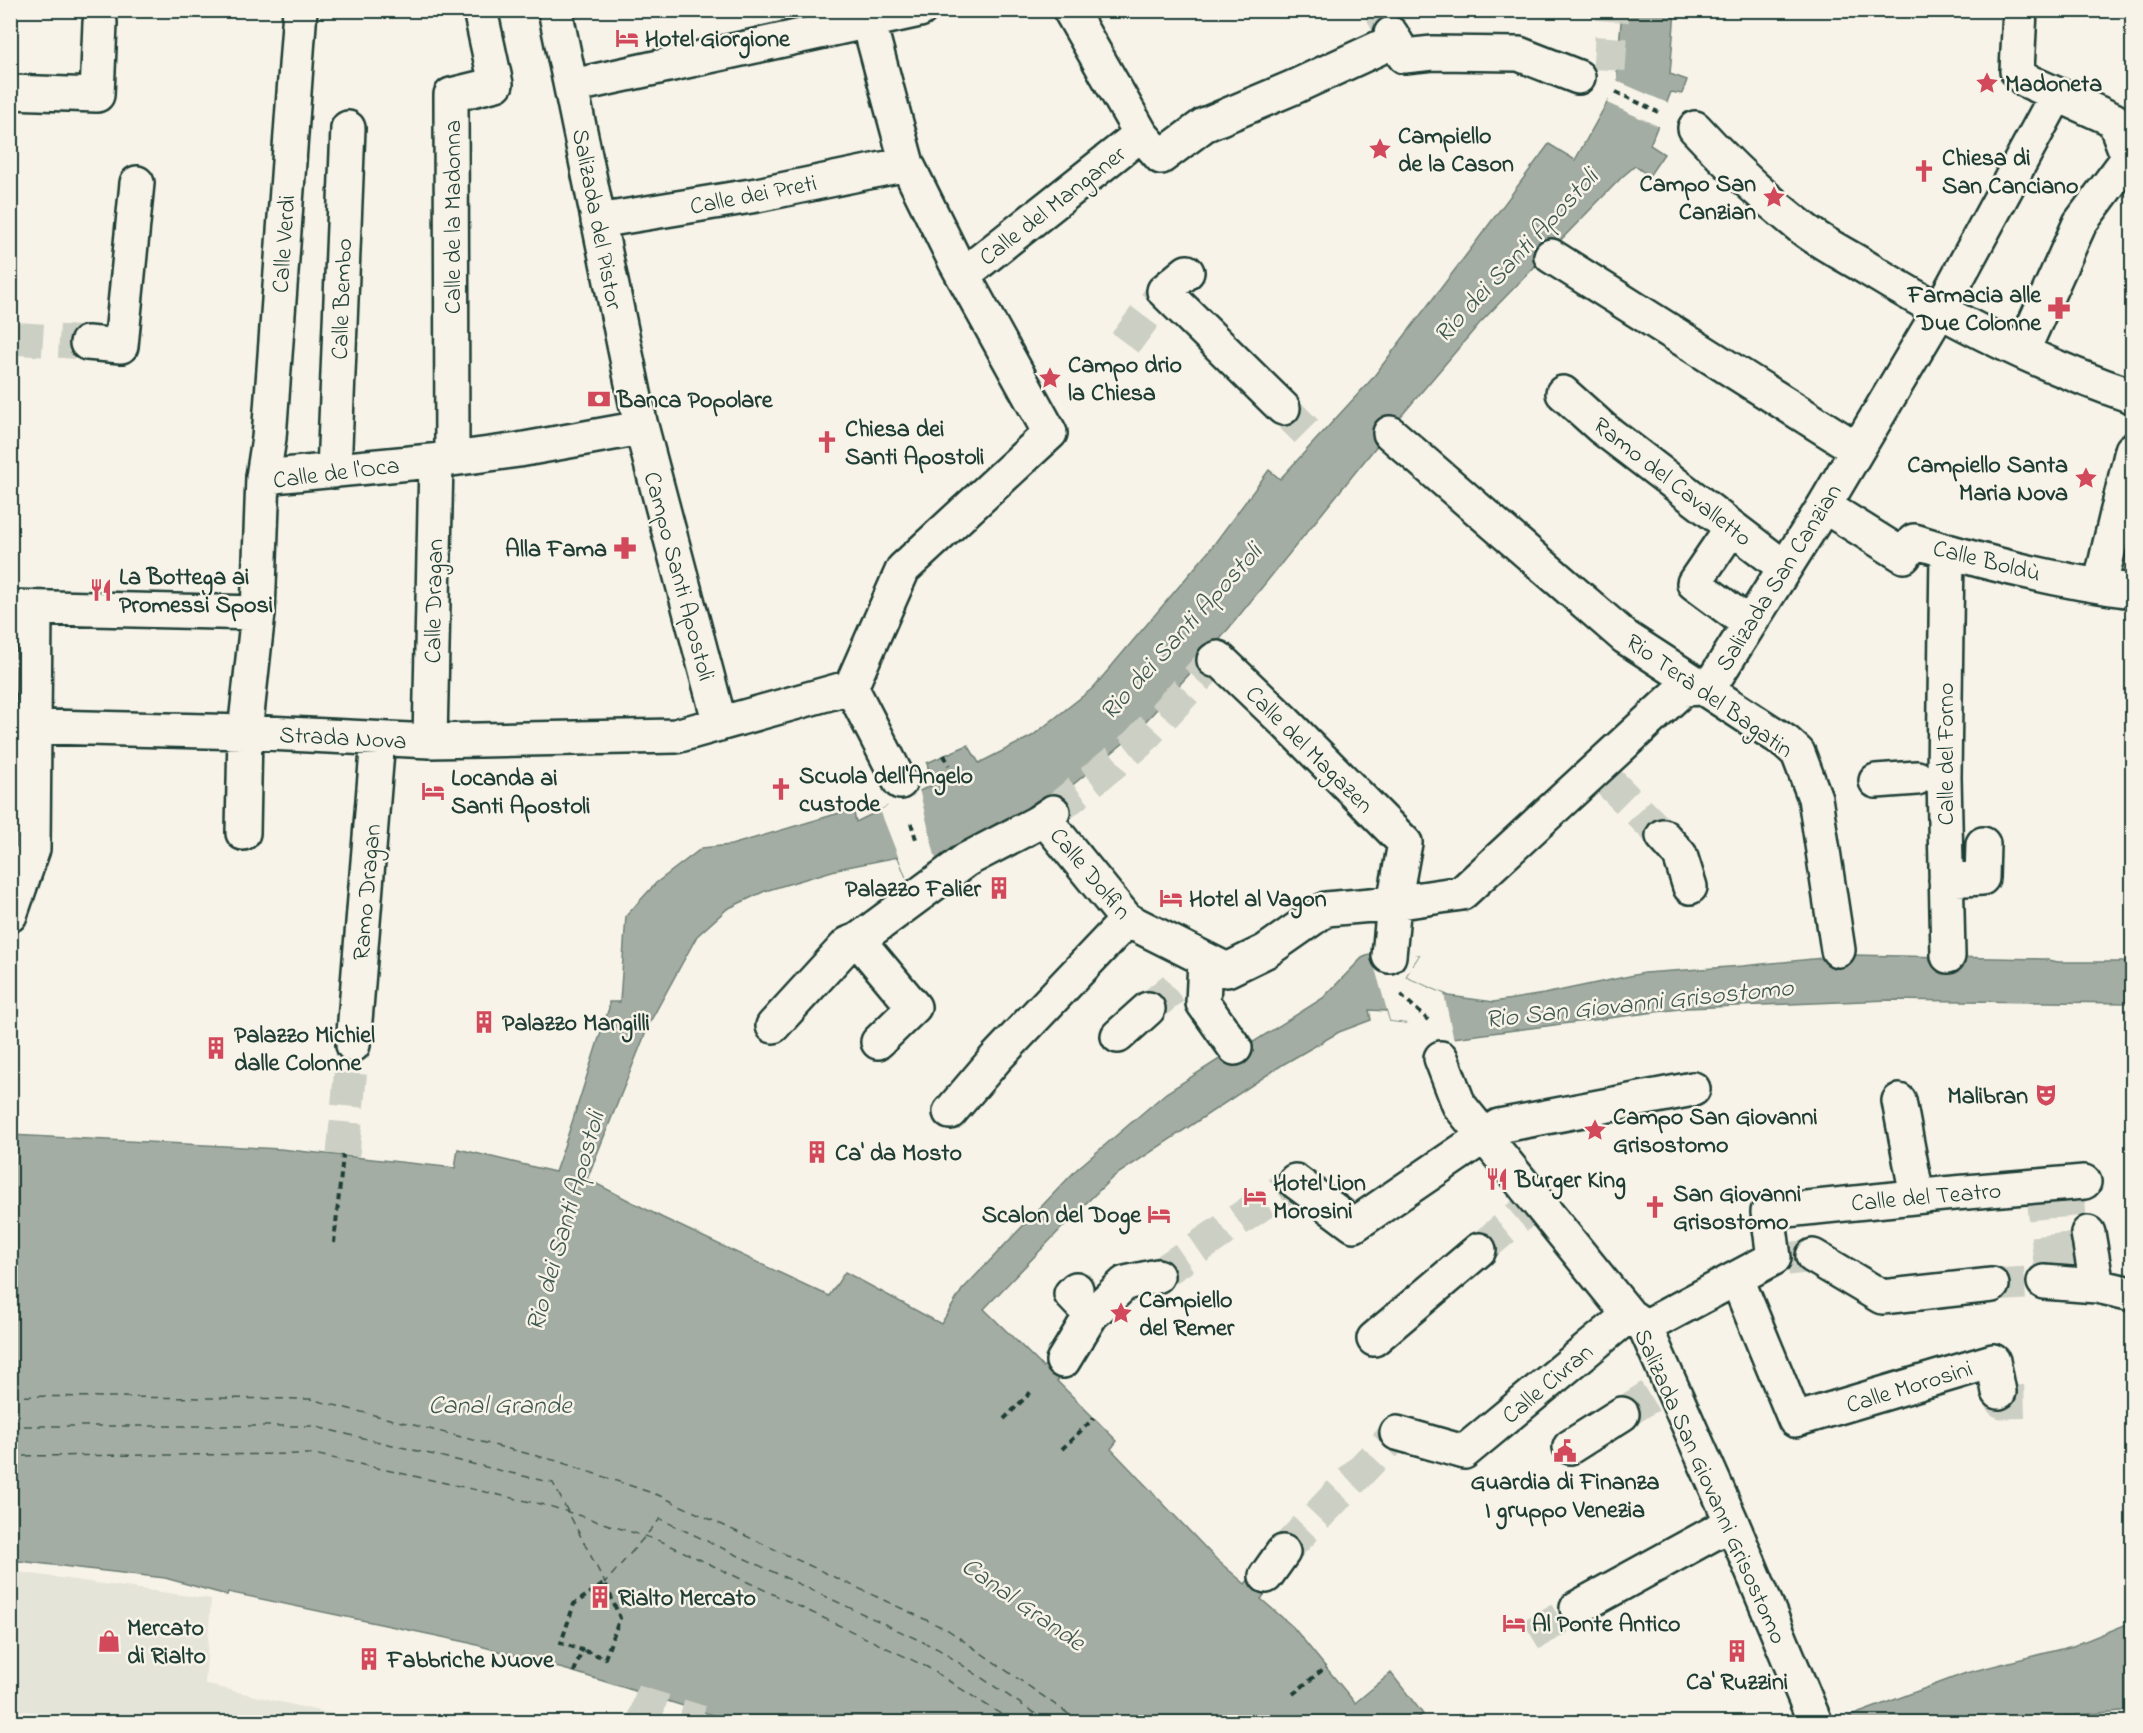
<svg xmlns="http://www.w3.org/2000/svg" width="2143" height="1733" font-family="'Indie Flower',sans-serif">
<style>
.built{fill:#e5e4d9}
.water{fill:#a4ada3;stroke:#6f8077;stroke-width:1.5}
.pier{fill:#f7f3e8}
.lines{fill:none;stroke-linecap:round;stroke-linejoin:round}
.ferry{stroke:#405950;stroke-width:1.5;stroke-dasharray:8 6;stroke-linecap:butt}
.minor-tunnel{stroke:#cccfc4;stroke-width:33;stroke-dasharray:33 16;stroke-linecap:butt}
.minor-casing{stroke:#1f3d34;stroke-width:38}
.path{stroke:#1f3d34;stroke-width:4;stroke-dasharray:6 4.5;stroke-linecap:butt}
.minor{stroke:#f7f3e8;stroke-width:33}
.labels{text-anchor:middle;stroke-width:5;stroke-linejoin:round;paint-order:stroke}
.poi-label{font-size:24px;font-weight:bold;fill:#1f3d34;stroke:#f7f3e8;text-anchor:start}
.street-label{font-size:24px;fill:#1f3d34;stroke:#f7f3e8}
.water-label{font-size:26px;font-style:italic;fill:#405950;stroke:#f7f3e8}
</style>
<rect width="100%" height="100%" fill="#f7f3e8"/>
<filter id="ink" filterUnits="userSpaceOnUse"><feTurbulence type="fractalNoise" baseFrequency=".0167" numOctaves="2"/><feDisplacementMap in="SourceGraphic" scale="12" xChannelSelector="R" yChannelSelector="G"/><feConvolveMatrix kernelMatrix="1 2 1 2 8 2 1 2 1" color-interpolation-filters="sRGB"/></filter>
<g filter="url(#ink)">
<path class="built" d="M11,1571L211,1599L205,1684L365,1722H145L11,1710Z"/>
<path class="water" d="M1622,11H1675L1670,74L1687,80L1682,94L1671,92L1650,145L1664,154L1649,176L1635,166L1622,177L1479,324L1396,422L1208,654L1131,737L1048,805L906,877L898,857L842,868L765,891L727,909L697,936L650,1022L587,1179L663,1218L829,1296L845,1272L941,1324L962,1290L1077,1169L1166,1093L1232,1051L1241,1050L1323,998L1362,958L1371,954L1372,958L1389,956L1419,955L1405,977L1449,996L1494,1002L1544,994L1644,973L1743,966L1852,955L2043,959L2058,962H2132V1003L1889,1000L1687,1008L1453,1038L1407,1023L1390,1021L1387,1011L1369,1010L1371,1020L1339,1032L1282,1065L1113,1177L1079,1210L984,1309L1043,1367L1055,1355L1070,1368L1057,1381L1117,1441L1111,1449L1217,1560L1245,1584L1254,1573L1270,1587L1261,1599L1293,1627L1355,1703L1391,1673L1423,1714L1412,1722H735L574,1672L466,1642L228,1592L227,1595L165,1578L11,1560V1135L280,1149L455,1168L458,1149L555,1172C575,1118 590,1063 609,1008V1002H620L626,916L656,883L702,848L731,845L853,809L856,822L932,785L927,763L968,745L979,763L1032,736L1093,688L1209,551L1269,470L1280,479L1371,380L1470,250L1549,144L1575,160L1609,99L1616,81Z
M2127,1624L2132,1654V1710L2002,1722H1835L1966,1673L2073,1646Z"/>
<path class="pier" d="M1614,71L1617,72V81L1670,104L1660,127L1607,103L1609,99L1606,98Z
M919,789L937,864L907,879L880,810L888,806L886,804Z
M1405,952L1419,955L1405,977L1444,994L1454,1041L1408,1027L1407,1023L1390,1021L1372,958Z"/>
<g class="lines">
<path class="ferry" d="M10,1396L310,1399L557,1461L658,1495L948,1630L1080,1722
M10,1426H312L553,1483L605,1583L660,1519L938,1649L1048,1722
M10,1456L314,1454L549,1506L663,1542L927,1667L1013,1722"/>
<path class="minor-tunnel" d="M1381,10L1391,34
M1609,70L1613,10
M10,338L87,343
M1125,343L1164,291
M1283,408L1314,439
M1604,777L1663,836
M1053,812L1137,744L1214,660
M1148,1009L1181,982
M343,1155L353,1045
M2067,1184L2076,1284
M2042,1186L2052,1282
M1479,1250L1529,1208
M1787,1259L1813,1256
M1157,1276L1295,1181
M1992,1285L2044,1282
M1999,1392L2002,1402L2040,1401
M1622,1414L1655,1393
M1283,1552L1397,1433
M1531,1635L1577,1608
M633,1701L701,1722"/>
<g class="minor-casing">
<path id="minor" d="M555,10L640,422L720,724
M1070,10L1141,134L1161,157L1204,125L1294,87L1394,41
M2020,10L2017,71L2025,80L2114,120L2129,160L2132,162
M1391,34L1404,56L1433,53L1519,54L1578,77
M572,86L920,10
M10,92L97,95L100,23
M1695,128C1727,163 1763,197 1801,227C1822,244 1848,256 1870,270C1953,321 2040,365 2132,396
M598,221L757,195L907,164
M1551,256L1857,449
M1187,272L1164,291L1283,408
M963,275L1141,134
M87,343L121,346L137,183
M2022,352L2080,223L2132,153
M1563,393L1602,428L1785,568
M1390,433L1625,637L1786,742L1798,753L1815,798L1838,950
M452,459L451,95L496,84L480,10
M334,471L348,128
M263,477L269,438L300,10
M1824,506L1904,556L1914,541C1984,563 2059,581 2132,591
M1724,539L1694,583L1749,624
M1947,551L1944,777L1948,956
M2100,586L2132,450
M10,607L258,613L263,477L452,459L519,450L641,428
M1214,660L1218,658L1286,723L1405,843L1394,903L1389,956
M851,687L903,569L1050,433L955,261L907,164L869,23
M10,726L245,732L430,741L676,736L851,687L900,782
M430,741L436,461
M1876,781L1917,778
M1044,818L1127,920L1227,970L1266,951L1326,909L1394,903L1462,893L1683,689L1702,688L1714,680L1824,506L1939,312L2056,96
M243,833L245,732L258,613
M1663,836L1680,855L1690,887
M1946,880L1982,878L1983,844
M10,915L33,849L35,609
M858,940L914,1007L878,1042
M1205,961L1203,1003L1235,1048
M773,1026L848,944L858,940L966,860L1037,823L1053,812
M1118,1036L1148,1009
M353,1045L378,739
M1441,1058L1459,1105L1629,1315L1645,1327L1732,1523L1815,1722
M1899,1101L1917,1196
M950,1112L996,1058L1127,920
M1295,1181L1354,1225L1499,1126L1693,1089
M2088,1233L2097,1286
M1813,1256L1882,1297L1992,1285
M1737,1279L1795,1420L1993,1361L1999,1392
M2044,1282L2097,1286L2132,1294
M1076,1289L1071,1294L1091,1315
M1645,1327L1774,1258L1768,1212L1943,1194L2084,1182
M1374,1339L1479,1250
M1063,1361L1091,1315L1125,1283L1157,1276
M1397,1433L1464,1452L1629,1315
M1570,1447L1622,1414
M1266,1576L1283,1552
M1577,1608L1732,1523"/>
</g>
<path class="path" d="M1616,92L1658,112
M944,755L949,765
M911,823L916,839
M1401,995L1428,1020
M334,1243L343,1155
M1004,1419L1033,1390
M1062,1449L1094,1418
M574,1672L582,1650L561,1643L574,1604L605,1583L620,1618L605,1658L582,1650
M1293,1694L1326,1667"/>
<use href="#minor" class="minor"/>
</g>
</g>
<defs>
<g id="hotel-bare" transform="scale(1.8)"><path d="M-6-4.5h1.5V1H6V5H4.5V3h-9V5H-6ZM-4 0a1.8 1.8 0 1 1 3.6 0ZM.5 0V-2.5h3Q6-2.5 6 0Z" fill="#d1495b" stroke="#f7f3e8" stroke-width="2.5" paint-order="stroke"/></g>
<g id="sight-bare" transform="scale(1.8)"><path d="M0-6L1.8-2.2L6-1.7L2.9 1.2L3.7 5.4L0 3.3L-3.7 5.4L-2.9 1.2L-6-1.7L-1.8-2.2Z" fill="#d1495b" stroke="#f7f3e8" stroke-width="2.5" paint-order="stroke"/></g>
<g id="church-bare" transform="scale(1.8)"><path d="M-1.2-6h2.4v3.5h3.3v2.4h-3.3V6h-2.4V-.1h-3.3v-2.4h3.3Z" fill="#d1495b" stroke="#f7f3e8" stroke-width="2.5" paint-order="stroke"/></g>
<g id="pharmacy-bare" transform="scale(1.8)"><path d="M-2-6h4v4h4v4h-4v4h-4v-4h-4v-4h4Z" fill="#d1495b" stroke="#f7f3e8" stroke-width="2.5" paint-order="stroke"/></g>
<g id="bank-bare" transform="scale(1.8)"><path d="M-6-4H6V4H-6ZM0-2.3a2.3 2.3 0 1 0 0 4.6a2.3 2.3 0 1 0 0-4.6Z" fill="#d1495b" stroke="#f7f3e8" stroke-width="2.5" paint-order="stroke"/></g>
<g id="restaurant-bare" transform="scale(1.8)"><path d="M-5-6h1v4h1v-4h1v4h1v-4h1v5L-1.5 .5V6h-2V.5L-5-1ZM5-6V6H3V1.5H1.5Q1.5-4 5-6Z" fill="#d1495b" stroke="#f7f3e8" stroke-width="2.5" paint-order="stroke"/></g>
<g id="building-bare" transform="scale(1.8)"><path d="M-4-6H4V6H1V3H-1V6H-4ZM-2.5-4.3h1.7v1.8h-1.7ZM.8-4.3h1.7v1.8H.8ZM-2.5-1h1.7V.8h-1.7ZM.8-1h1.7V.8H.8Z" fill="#d1495b" stroke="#f7f3e8" stroke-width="2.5" paint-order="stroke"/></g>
<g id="theatre-bare" transform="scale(1.8)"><path d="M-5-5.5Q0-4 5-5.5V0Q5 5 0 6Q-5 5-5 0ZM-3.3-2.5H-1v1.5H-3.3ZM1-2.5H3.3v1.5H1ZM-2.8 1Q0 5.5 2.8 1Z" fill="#d1495b" stroke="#f7f3e8" stroke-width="2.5" paint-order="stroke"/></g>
<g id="civic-bare" transform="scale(1.8)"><path d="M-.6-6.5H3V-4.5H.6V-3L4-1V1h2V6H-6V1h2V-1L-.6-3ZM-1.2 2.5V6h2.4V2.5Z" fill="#d1495b" stroke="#f7f3e8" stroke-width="2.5" paint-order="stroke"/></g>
<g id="shop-bare" transform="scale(1.8)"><path d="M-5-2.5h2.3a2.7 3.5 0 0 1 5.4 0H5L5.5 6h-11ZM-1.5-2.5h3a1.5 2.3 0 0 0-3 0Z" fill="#d1495b" stroke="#f7f3e8" stroke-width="2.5" paint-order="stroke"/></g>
</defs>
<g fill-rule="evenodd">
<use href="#hotel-bare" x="627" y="38"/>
<use href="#sight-bare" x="1987" y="83"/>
<use href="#sight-bare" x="1380" y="149"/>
<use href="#church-bare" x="1924" y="171"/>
<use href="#sight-bare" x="1774" y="197"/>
<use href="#pharmacy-bare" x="2059" y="308"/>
<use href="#sight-bare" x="1050" y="378"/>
<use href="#bank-bare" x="599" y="399"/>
<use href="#church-bare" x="827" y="442"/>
<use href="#sight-bare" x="2086" y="478"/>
<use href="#pharmacy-bare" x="625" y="548"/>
<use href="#restaurant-bare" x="101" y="590"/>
<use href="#church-bare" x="781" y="789"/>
<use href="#hotel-bare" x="433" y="791"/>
<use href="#building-bare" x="999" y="888"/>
<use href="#hotel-bare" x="1171" y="898"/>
<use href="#building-bare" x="484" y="1022"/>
<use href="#building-bare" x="216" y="1048"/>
<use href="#theatre-bare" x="2046" y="1095"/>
<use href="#sight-bare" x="1595" y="1130"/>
<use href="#building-bare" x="817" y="1152"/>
<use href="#restaurant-bare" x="1497" y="1179"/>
<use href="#hotel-bare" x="1255" y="1196"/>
<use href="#church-bare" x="1655" y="1207"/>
<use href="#hotel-bare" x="1159" y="1214"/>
<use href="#sight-bare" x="1121" y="1313"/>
<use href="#civic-bare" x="1565" y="1451"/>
<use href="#building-bare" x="600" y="1597"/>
<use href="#hotel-bare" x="1514" y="1623"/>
<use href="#shop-bare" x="109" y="1641"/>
<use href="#building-bare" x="1737" y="1651"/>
<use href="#building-bare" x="369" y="1659"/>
</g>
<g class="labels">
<g class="poi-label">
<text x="645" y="46">Hotel Giorgione</text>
<text x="2005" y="91">Madoneta</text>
<text x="1398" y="143">Campiello<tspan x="1398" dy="28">de la Cason</tspan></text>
<text x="1942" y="165">Chiesa di<tspan x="1942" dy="28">San Canciano</tspan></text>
<text x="1756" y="191" text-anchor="end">Campo San<tspan x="1756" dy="28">Canzian</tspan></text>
<text x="2041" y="302" text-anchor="end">Farmacia alle<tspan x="2041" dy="28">Due Colonne</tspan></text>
<text x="1068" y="372">Campo drio<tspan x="1068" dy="28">la Chiesa</tspan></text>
<text x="617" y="407">Banca Popolare</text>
<text x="845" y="436">Chiesa dei<tspan x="845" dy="28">Santi Apostoli</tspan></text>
<text x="2068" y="472" text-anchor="end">Campiello Santa<tspan x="2068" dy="28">Maria Nova</tspan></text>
<text x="607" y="556" text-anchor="end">Alla Fama</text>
<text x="119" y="584">La Bottega ai<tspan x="119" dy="28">Promessi Sposi</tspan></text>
<text x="799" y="783">Scuola dell'Angelo<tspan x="799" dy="28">custode</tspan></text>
<text x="451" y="785">Locanda ai<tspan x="451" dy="28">Santi Apostoli</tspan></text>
<text x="981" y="896" text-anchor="end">Palazzo Falier</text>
<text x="1189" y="906">Hotel al Vagon</text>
<text x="502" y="1030">Palazzo Mangilli</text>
<text x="234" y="1042">Palazzo Michiel<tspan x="234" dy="28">dalle Colonne</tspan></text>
<text x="2028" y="1103" text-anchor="end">Malibran</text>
<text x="1613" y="1124">Campo San Giovanni<tspan x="1613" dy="28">Grisostomo</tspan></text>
<text x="835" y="1160">Ca' da Mosto</text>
<text x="1515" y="1187">Burger King</text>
<text x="1273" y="1190">Hotel Lion<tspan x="1273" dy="28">Morosini</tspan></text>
<text x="1673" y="1201">San Giovanni<tspan x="1673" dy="28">Grisostomo</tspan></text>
<text x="1141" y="1222" text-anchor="end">Scalon del Doge</text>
<text x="1139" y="1307">Campiello<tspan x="1139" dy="28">del Remer</tspan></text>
<text x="1565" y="1489" text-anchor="middle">Guardia di Finanza<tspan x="1565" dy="28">I gruppo Venezia</tspan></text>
<text x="618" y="1605">Rialto Mercato</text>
<text x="1532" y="1631">Al Ponte Antico</text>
<text x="127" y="1635">Mercato<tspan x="127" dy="28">di Rialto</tspan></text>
<text x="387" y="1667">Fabbriche Nuove</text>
<text x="1737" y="1689" text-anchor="middle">Ca' Ruzzini</text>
</g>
<g class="street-label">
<text transform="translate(753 194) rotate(-11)" y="8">Calle dei Preti</text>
<text transform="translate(1052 205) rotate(-38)" y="8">Calle del Manganer</text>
<text transform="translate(452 217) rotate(-90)" y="8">Calle de la Madonna</text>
<text transform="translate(598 219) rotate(79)" y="8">Salizada del Pistor</text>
<text transform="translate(283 244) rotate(-86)" y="8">Calle Verdi</text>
<text transform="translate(341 299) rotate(-88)" y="8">Calle Bembo</text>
<text transform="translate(336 472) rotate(-7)" y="8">Calle de l'Oca</text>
<text transform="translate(1673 481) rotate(38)" y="8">Ramo del Cavalletto</text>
<text transform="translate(1987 560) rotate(14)" y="8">Calle Boldù</text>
<text transform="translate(680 576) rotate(75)" y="8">Campo Santi Apostoli</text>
<text transform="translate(1778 577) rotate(-58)" y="8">Salizada San Canzian</text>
<text transform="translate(433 601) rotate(-89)" y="8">Calle Dragan</text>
<text transform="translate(1710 695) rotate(35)" y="8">Rio Terà del Bagatin</text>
<text transform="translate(343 737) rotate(3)" y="8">Strada Nova</text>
<text transform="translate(1310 749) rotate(45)" y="8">Calle del Magazen</text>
<text transform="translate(1945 754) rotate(-90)" y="8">Calle del Forno</text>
<text transform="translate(1091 873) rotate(50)" y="8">Calle Dolfin</text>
<text transform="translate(366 892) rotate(-85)" y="8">Ramo Dragan</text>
<text transform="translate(1926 1196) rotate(-5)" y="8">Calle del Teatro</text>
<text transform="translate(1547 1383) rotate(-40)" y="8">Calle Civran</text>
<text transform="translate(1909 1386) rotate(-17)" y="8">Calle Morosini</text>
<text transform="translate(1711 1486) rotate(66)" y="8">Salizada San Giovanni Grisostomo</text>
</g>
<g class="water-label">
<text transform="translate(1515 255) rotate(-47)" y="9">Rio dei Santi Apostoli</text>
<text transform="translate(1180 631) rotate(-48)" y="9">Rio dei Santi Apostoli</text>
<text transform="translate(1639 1002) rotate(-6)" y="9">Rio San Giovanni Grisostomo</text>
<text transform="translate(564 1221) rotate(-74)" y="9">Rio dei Santi Apostoli</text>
<text x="500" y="1413">Canal Grande</text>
<text transform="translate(1024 1603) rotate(35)" y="9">Canal Grande</text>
</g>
</g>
<rect width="2143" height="1733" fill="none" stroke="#f7f3e8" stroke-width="36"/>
<rect x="18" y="18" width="2107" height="1697" fill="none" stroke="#1f3d34" stroke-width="2" filter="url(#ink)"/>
</svg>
